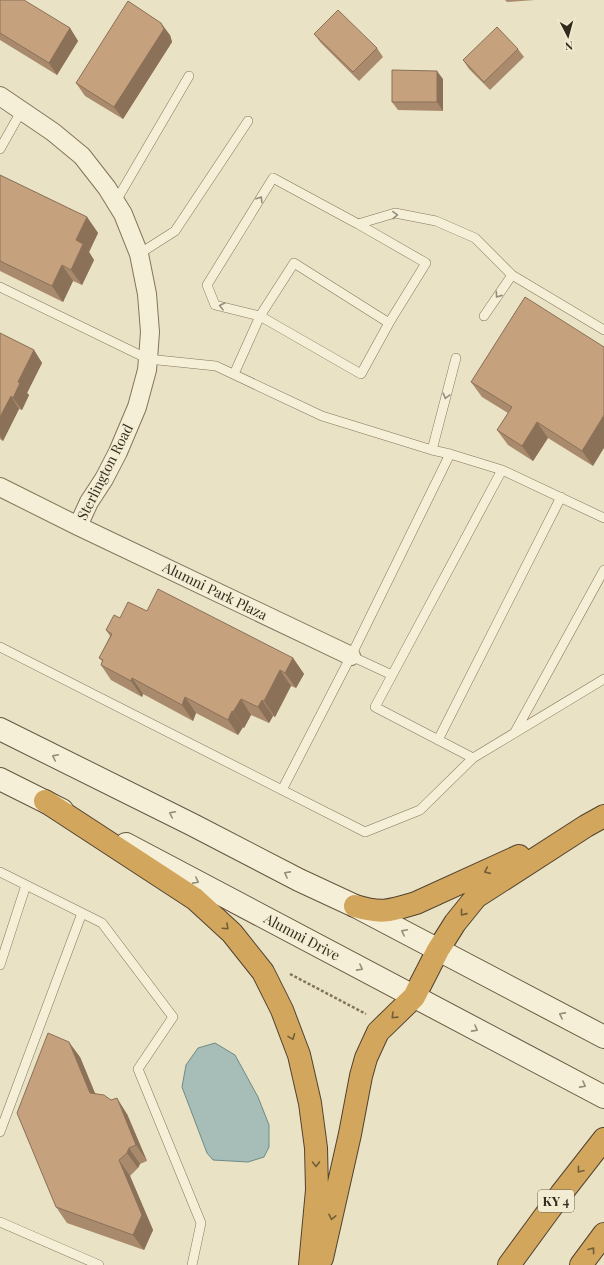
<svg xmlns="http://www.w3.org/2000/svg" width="604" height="1265" font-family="'Playfair Display',serif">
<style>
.water{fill:#a6bdb8;stroke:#6e8b86}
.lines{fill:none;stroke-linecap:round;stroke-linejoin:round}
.lane-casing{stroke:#83745c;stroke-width:10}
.street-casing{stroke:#83745c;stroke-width:20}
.secondary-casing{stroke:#655540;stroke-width:24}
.highway-casing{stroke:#514230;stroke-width:24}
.path{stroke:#83745c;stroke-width:2.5;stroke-dasharray:3 2;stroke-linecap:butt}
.lane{stroke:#f5efd7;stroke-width:9}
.street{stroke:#f5efd7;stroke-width:18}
.secondary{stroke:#f5efd7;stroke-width:22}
.highway{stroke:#d2a75d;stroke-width:22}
.wall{fill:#a98a6c}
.shaded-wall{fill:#8a7158}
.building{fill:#c5a17e;stroke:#8a7158}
.oneway{stroke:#948d7b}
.oneway2{stroke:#735d38}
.labels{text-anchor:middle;stroke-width:3;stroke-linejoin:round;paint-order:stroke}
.shield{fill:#f2ecd3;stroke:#6d6555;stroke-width:1}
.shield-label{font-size:13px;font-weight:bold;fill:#342b1f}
.street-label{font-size:14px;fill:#342b1f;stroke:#f2ecd3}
</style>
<rect width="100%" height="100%" fill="#eae2c4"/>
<path class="water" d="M215,1043L235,1055L258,1097L269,1125V1147L264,1157L248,1162L213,1160L207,1153L182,1087L186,1065L198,1048Z"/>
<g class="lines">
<g class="lane-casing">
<path id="lane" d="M0,149L22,110
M116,201L189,76
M358,224L395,213L436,221L475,238L512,275L604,330
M139,254L175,231L248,121
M0,287L148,359L216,366L322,416L432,450L450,454L502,470L604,518
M484,316L512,275
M234,374L260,316L294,263L389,323L426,263L358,224L273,178L207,285L215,305L260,316L361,374L389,323
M432,450L456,358
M0,647L365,832L420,810L473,758L604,679
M351,656L392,675
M515,732L604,570
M438,740L561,497
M473,758L375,707L502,470
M282,790L351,656L450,454
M0,872L102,923L173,1017L138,1069L201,1223L192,1265
M0,965L26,885
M0,1132L82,913
M0,1222L99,1265"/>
</g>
<g class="street-casing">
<path id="street" d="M0,96L53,132L82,156L107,188L123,214L139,254L147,294L150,332L148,359L147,370L137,407L118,452L104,479L89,502L78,526
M0,487L78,526L351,656"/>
</g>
<g class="secondary-casing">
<path id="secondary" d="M0,729L193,825L299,880L355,906L604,1037
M0,779L62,810
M126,844L604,1097"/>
</g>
<g class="highway-casing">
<path id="highway" d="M45,801L195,899L232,933L263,972L282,1010L299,1055L310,1103L316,1148L317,1190L310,1265
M355,906C382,914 389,911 416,903L519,856
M322,1258L350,1134L361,1076L366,1058L378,1032L414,997L438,950L455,923L476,897L586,826L604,816
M509,1265L561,1194L604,1139
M581,1265L604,1234"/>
</g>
<path class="path" d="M290,974L366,1014"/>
<use href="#lane" class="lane"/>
<use href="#street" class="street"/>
<use href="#secondary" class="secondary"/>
<use href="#highway" class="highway"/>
</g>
<path class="wall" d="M0,0L70,28L78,41L57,75L0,40Z
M505,0H535L507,2Z
M314,34L377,48L383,57L359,81L321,43Z
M170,35L172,42L123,119L85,96L76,83Z
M518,49L524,57L490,90L469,69L463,60Z
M443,79V111L398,110L392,102Z
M0,175L87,217L98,233L89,252L94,260L82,285L73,281L63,302L0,271Z
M525,297L593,466L548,438L533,461L508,445L497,430L508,413L482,397L471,382Z
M0,333L34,350L42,363L27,393L29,395L22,410L19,409L3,441L0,439Z
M147,611L293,658L304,674L296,688L291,686L275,717L273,716L269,723L251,715L244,728L243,727L238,735L196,713L193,721L143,694L142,697L111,680L101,665L102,661L99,658L110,636L106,630L120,618Z
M80,1057L95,1093L127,1114L147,1161L140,1164L138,1168L130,1176L153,1230L144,1250L67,1223L56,1207Z"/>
<path class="shaded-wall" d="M161,23L170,35L172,42L123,119L114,107Z
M70,28L78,41L57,75L49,63Z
M437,71L443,79V111L437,102Z
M87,217L98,233L89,252L94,260L82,285L71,270L76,240Z
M62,265L73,281L63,302L52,286Z
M34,350L42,363L27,393L29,395L22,410L13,398L18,382Z
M11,396L19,409L3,441L0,436V417Z
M604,415V448L593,466L582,451Z
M537,422L548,438L533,461L522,446Z
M293,658L304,674L296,688L285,673Z
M280,670L291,686L275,717L264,701Z
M132,678L143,694L142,697L131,681Z
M185,697L196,713L193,721L182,705Z
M241,699L251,715L244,728L233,712Z
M262,700L273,716L269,723L258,707Z
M232,711L243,727L238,735L228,720Z
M69,1042L80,1057L101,1108L90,1093Z
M117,1098L127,1114L147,1161L136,1145Z
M129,1148L140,1164L138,1168L127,1153Z
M119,1160L130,1176L153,1230L144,1250L133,1235Z"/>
<path class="building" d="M0,0H24L70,28L49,63L0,33Z
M128,1L161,23L164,29L114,107L76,83Z
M338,10L377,48L353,72L314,34Z
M497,27L518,49L484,82L463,60Z
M392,70L437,71V102H392Z
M0,175L87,217L76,240L83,244L71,270L62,265L52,286L0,261Z
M525,297L604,347V415L582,451L537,422L522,446L497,430L512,407L471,382Z
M0,333L34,350L18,382L20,383L13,398L11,396L0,417Z
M158,589L293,658L285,673L280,670L264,701L262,700L258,707L241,699L233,712L232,711L228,720L185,697L182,705L132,678L131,681L101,665L103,660L99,658L112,634L106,630L114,615L120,618L128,602L147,611Z
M48,1033L69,1042L90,1093L104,1095L111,1100L117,1098L136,1145L129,1148L127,1153L119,1160L142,1215L133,1235L56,1207L17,1113Z"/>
<defs><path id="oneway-chevron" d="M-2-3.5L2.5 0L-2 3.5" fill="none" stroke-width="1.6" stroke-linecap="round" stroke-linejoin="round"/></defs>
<g class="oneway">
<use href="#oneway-chevron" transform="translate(260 199) rotate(-58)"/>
<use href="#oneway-chevron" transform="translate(395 215) rotate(-2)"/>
<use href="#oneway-chevron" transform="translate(498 295) rotate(125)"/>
<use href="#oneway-chevron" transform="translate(222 306) rotate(-166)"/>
<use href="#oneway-chevron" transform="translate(446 396) rotate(105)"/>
<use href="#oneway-chevron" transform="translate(55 757) rotate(-154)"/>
<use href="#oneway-chevron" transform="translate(172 814) rotate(-154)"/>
<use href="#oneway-chevron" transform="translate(287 874) rotate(-152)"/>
<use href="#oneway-chevron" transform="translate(196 881) rotate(28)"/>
<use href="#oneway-chevron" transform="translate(404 932) rotate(-153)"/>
<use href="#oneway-chevron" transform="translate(360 968) rotate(28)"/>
<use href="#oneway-chevron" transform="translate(562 1015) rotate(-152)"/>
<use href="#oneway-chevron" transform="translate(475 1029) rotate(28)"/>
<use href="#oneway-chevron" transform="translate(583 1085) rotate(28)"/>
</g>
<g class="oneway2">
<use href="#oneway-chevron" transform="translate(487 871) rotate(156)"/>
<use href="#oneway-chevron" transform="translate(463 913) rotate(129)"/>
<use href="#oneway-chevron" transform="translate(226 927) rotate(43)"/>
<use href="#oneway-chevron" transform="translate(394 1016) rotate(136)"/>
<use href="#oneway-chevron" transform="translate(292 1037) rotate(69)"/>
<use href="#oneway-chevron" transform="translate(316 1164) rotate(89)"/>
<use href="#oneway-chevron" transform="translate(580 1170) rotate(128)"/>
<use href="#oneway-chevron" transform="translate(332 1217) rotate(102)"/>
<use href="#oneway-chevron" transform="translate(592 1250) rotate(-53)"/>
</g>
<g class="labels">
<rect class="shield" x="538" y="1190" width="36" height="22" rx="3"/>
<g class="shield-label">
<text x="556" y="1206">KY 4</text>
</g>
<g class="street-label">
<text transform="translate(105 472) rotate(-63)" y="5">Sterlington Road</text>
<text transform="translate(215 591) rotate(26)" y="5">Alumni Park Plaza</text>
<text transform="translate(302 937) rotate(28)" y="5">Alumni Drive</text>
</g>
</g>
<g transform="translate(568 36) rotate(174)" stroke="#f2ecd3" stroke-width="3" paint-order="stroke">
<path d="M0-3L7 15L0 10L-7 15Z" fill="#342b1f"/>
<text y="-6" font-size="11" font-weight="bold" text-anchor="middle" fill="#342b1f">N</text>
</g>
</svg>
